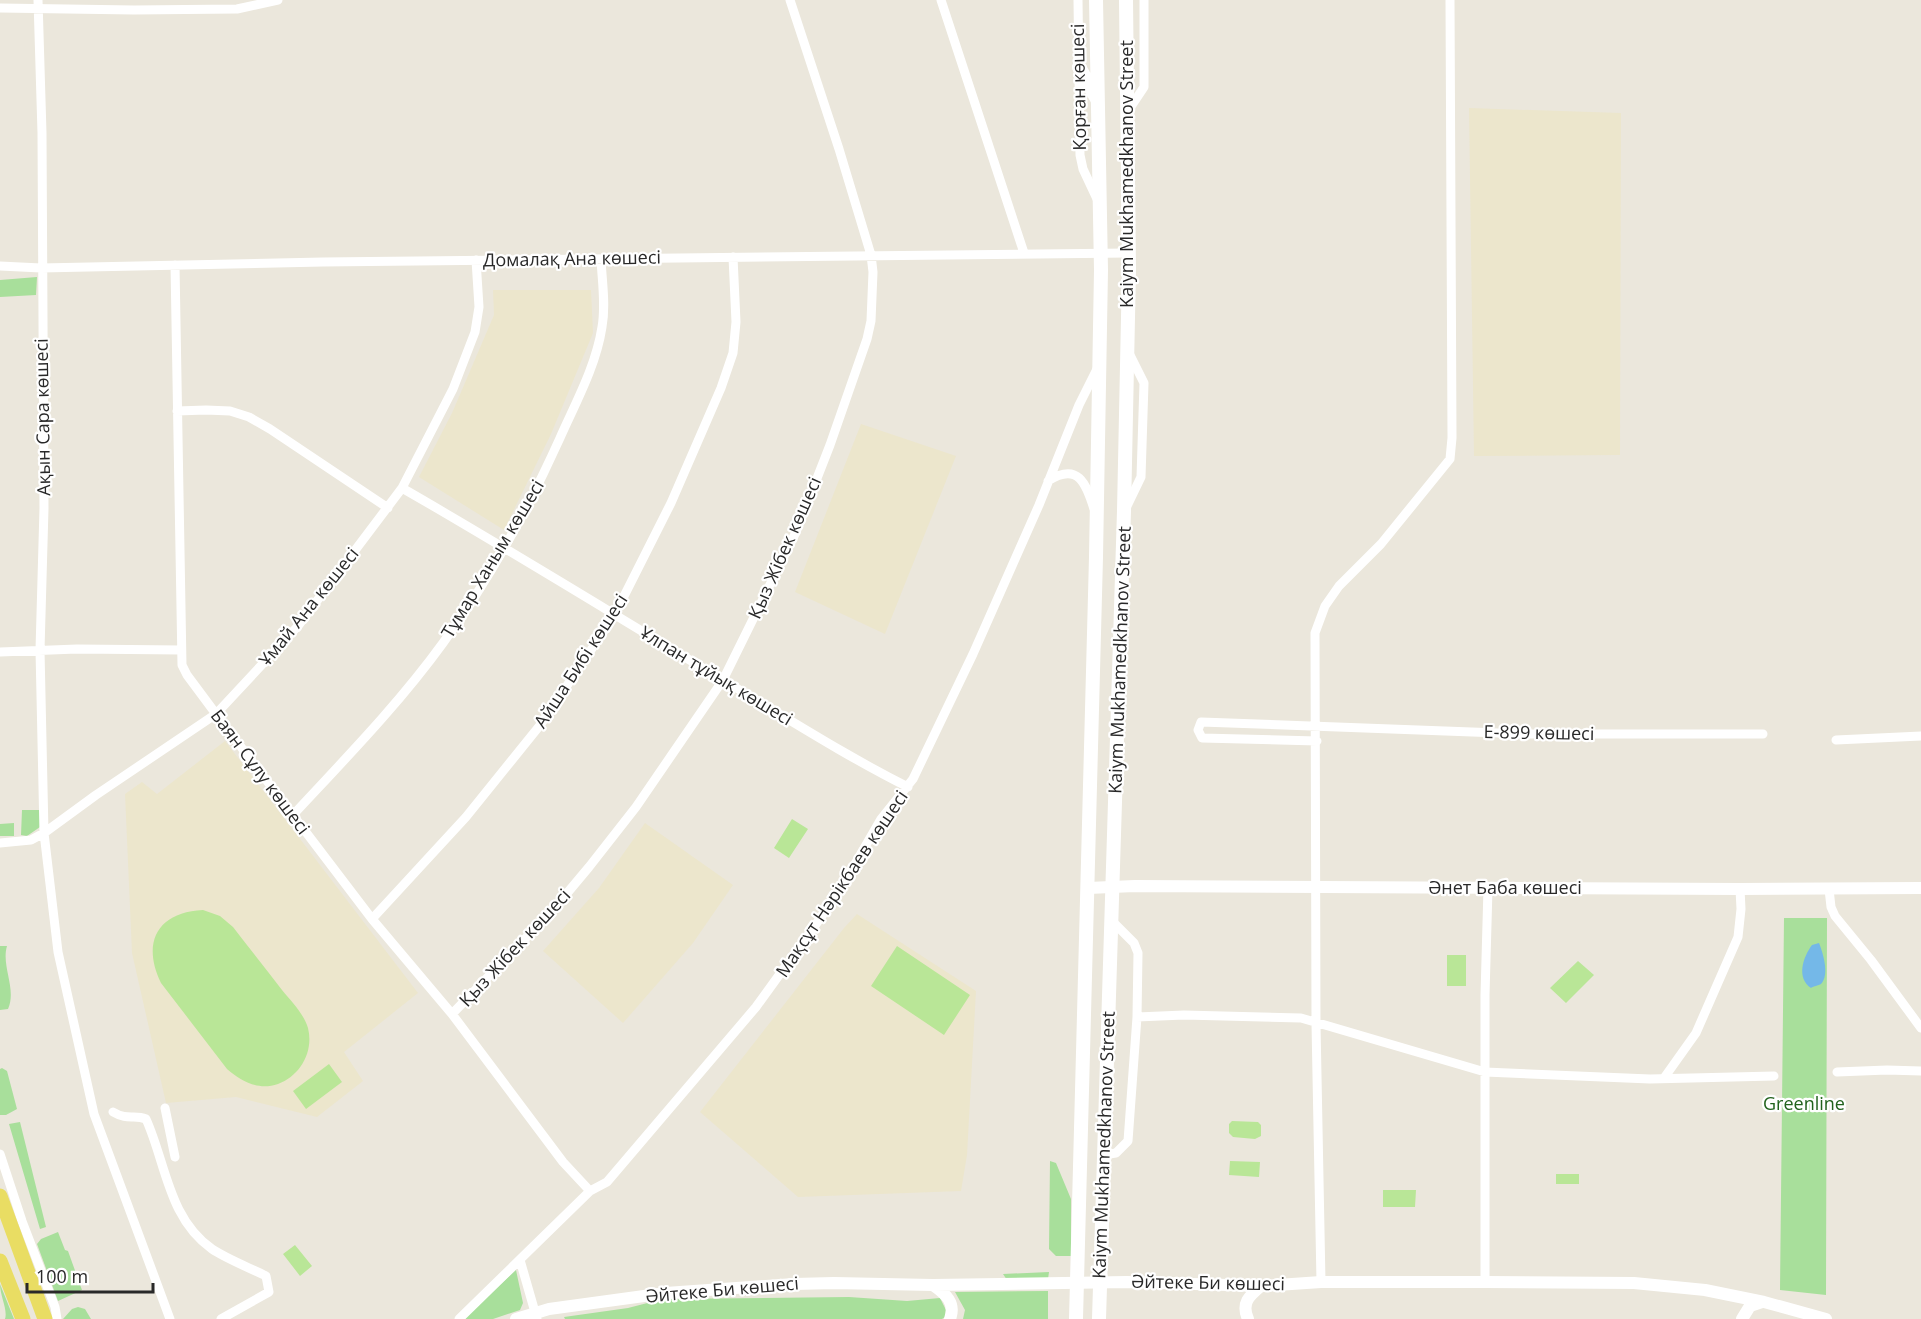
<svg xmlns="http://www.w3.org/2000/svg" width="1921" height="1319" font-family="'Open Sans',sans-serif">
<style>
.education{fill:#ece6cc}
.green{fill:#a8df9b}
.pitch{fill:#b9e697}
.water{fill:#74b8e8}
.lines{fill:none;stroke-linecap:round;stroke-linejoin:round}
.minor{stroke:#fff;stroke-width:9}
.tertiary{stroke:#fff;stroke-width:12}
.secondary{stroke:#fff;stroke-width:14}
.primary{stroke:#e9dd63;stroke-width:15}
.labels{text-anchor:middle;stroke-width:4.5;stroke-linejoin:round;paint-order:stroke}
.street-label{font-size:18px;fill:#292929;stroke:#fff}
.park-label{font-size:18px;fill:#22621d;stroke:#fff}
</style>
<rect width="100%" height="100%" fill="#ebe7dc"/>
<path class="education" d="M1469,108L1621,113L1620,455L1474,456Z
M493,290H591L593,333L551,434L504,530L419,477L452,413L494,315Z
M861,424L956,456L885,634L795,592Z
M225,741L418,993L344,1052L363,1081L317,1117L236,1097L166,1103L132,953L125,794L142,782L157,794Z
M645,823L733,885L693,943L623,1023L543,951L599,888Z
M857,914L976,991L967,1155L961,1191L798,1197L700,1112L844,928Z"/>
<path class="green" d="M37,277L36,295L0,297V280Z
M22,810H40V827L27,836L21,835Z
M14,823V836H0V824Z
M1784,918H1827L1826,1295L1780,1290Z
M0,946H7C1,966 17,989 8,1009L0,1010Z
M2,1068L7,1071L17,1109L6,1115H0V1069Z
M20,1122L46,1227L40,1229L9,1124Z
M1050,1161L1056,1163L1071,1199V1256H1056L1049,1249Z
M58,1232L65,1250L68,1251L82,1290L58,1301L37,1244L41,1239Z
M516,1270L523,1303L520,1310L493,1319H462Z
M1049,1272L1048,1279L1007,1280L1003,1274Z
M0,1284L14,1319H5C8,1310 0,1296 0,1284Z
M1048,1291V1319H963L965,1310L955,1292Z
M849,1297L907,1301L940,1298L946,1310L945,1317L942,1319H565L564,1317L628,1308L663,1299Z
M78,1307L85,1309L91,1319H63L72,1309Z"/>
<path class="pitch" d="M792,819L808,829L789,858L774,848Z
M203,910L220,916L233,927C249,948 266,969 282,990C291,1001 304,1014 308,1028C314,1052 300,1076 278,1084C258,1091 241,1081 227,1069L161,983C141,942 158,912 203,910Z
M897,946L970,995L944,1035L871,986Z
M1447,955H1466V986H1447Z
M1578,961L1594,975L1566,1003L1550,988Z
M329,1064L342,1082L306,1109L293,1091Z
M1232,1121L1258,1122L1261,1125V1136L1255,1139L1233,1137L1229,1133V1124Z
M1230,1161L1260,1162L1259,1177L1229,1175Z
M1556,1174H1579V1184H1556Z
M1383,1190H1416L1415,1207H1383Z
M295,1245L312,1266L300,1276L283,1254Z"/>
<path class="water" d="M1819,943C1823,953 1830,975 1821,984C1819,985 1812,987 1811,988C1796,978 1803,957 1812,945Z"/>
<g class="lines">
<path class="minor" d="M38,0L42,133L44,508L40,650L44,833L58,952L94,1114L170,1319
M941,0L1024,253
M1078,0L1080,155L1083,169L1098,201
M0,8L134,10L237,9L278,0
M1128,111L1144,87V0
M175,265L182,665L187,675L216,714L372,919L452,1014L563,1162L590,1191
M0,266L41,268L323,262L1128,253
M177,411L206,410L230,411L249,417L270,429L388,508
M1048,481C1078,462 1086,483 1094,509
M402,488C510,550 616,616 723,680C784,716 844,755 908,787
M1127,506L1141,477L1144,383L1129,353
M0,652L77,649L181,650
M1836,740L1921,736
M1317,741L1202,738L1198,730L1201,722L1527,734H1763
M293,815C344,760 398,705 443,643C489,580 528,509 560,438C576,402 596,366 602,327C606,305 602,281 601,259
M0,843L31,840L44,833L96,795L216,714L298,626L402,488L453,389L475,332L479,307L476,260
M1829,889L1831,907L1835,916L1871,960L1921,1028
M372,919L466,817L541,724L614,616L671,503L721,388L733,353L736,322L733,257
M452,1014L553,910L589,867L636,807L723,680L796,532L830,445L867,339L871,321L873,272L871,255L839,149L790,0
M1137,1017L1184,1015L1301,1018L1485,1072L1650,1079L1774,1076
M1837,1072L1887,1070L1921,1071
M1664,1078L1696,1033L1738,937L1741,909L1740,889
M165,1108L175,1157
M113,1112C128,1121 134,1114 146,1119C166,1163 168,1218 212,1249C225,1258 250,1268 266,1276L269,1292L221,1319
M0,1154L22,1221L55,1307L57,1319
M1103,1155L1116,1153L1128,1141L1137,1017L1138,953L1134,943L1111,920
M520,1260L537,1319
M1321,1282L1316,1024L1315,633L1325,606L1339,586L1381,544L1450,459L1452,438L1450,0
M1485,1282V995L1488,888
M459,1319L590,1191L607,1182L756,1007L837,895L881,819L913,779L973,654L1039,505L1079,405L1097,369"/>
<path class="tertiary" d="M1088,888L1135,886L1740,889L1921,888
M933,1285C946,1294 956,1303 950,1319
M516,1319L549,1309L666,1293L794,1284L834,1283L933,1285L1127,1282L1261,1286L1321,1282H1485L1634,1283L1705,1290L1764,1302L1826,1319
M1248,1319C1241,1303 1249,1296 1261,1286
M1742,1319L1750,1306L1762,1302"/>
<path class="secondary" d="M1079,67L1097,99
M1076,1319L1096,557L1101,270L1096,0
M1099,1319L1124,511L1129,269L1126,0"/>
<path class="primary" d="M0,1196L45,1319
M0,1261L23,1319"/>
</g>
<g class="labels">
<g class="street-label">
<text transform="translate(1079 87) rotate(-91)" y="6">Қорған көшесі</text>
<text transform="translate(1127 174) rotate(-90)" y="6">Kaiym Mukhamedkhanov Street</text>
<text transform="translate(572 259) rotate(-1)" y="6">Домалақ Ана көшесі</text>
<text transform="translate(43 417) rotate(-91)" y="6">Ақын Сара көшесі</text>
<text transform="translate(785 548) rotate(-66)" y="6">Қыз Жібек көшесі</text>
<text transform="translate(493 559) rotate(-59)" y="6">Тұмар Ханым көшесі</text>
<text transform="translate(309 607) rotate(-51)" y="6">Ұмай Ана көшесі</text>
<text transform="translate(1120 660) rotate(-88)" y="6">Kaiym Mukhamedkhanov Street</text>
<text transform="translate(581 661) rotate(-57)" y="6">Айша Бибі көшесі</text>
<text transform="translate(716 676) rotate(31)" y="6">Ұлпан тұйық көшесі</text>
<text transform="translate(1539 733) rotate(1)" y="6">Е-899 көшесі</text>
<text transform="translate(260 772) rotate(53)" y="6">Баян Сұлу көшесі</text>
<text transform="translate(842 884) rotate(-56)" y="6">Мақсұт Нәрікбаев көшесі</text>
<text x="1505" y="894">Әнет Баба көшесі</text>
<text transform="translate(515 948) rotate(-47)" y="6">Қыз Жібек көшесі</text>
<text transform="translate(1104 1145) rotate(-88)" y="6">Kaiym Mukhamedkhanov Street</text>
<text transform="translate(1208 1283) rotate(1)" y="6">Әйтеке Би көшесі</text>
<text transform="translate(722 1290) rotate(-5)" y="6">Әйтеке Би көшесі</text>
</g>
<g class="park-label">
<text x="1804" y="1110">Greenline</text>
</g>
</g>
<path d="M27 1283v9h126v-9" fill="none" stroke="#292929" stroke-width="3"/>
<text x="36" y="1283" font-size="18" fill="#292929" stroke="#ffffff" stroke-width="4.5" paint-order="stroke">100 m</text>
</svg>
